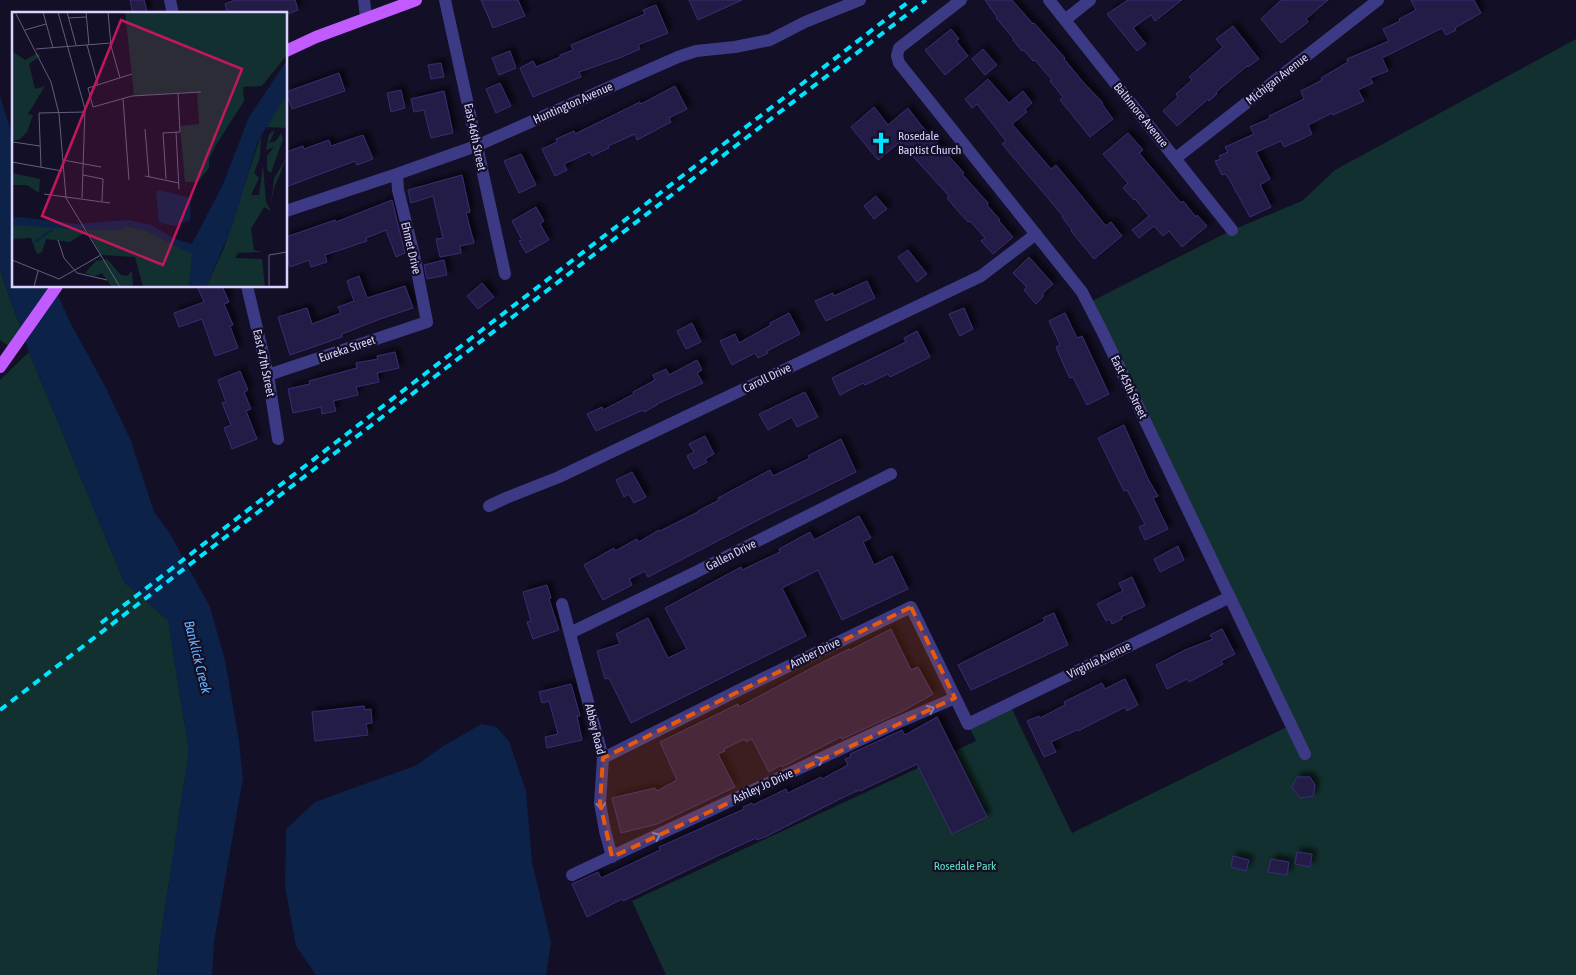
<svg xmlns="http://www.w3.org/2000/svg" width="1576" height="975" font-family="'Asap Condensed',sans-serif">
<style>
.green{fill:#12302f}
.water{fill:#0c2248}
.building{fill:#241b47;stroke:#3b2d73;filter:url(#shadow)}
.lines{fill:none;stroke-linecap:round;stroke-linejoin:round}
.minor{stroke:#3d3a85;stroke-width:12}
.major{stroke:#c25bff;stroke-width:12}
.rail{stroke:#00e5ff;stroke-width:4;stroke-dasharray:8 6;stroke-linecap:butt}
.oneway{stroke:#837fbc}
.marked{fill:#e8590c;fill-opacity:0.2;stroke:#e8590c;stroke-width:4;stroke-dasharray:10 6;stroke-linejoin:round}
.labels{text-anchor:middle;stroke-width:4.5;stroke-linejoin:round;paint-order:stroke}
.street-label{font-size:12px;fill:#d9d4ff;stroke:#130f26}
.poi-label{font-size:12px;fill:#d9d4ff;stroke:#130f26;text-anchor:start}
.park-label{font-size:12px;fill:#5fe0c0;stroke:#130f26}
.water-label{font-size:14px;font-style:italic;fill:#62b6ff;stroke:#130f26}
.inset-river{fill:none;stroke:#0c2248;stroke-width:2.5}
.inset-road{fill:none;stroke:#625e7d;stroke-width:1}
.view{fill:#c2185b;fill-opacity:0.15;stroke:#c2185b;stroke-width:2.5}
.inset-edge{fill:none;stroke:#d9d4ff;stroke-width:2.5}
</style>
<defs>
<filter id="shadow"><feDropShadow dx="4.5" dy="-4.5" stdDeviation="2.5" flood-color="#0009"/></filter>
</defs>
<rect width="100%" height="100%" fill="#130f26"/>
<path class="green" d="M1576,39V975H666L632,901L976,741L968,724L1009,703L1072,833L1291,725L1088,303L1232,230L1302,201L1335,170Z
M0,270L23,335L13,349L0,340Z
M29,352L124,582L168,620L189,751L160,942L157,975H0V380Z"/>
<path class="water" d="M0,96L14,141V286H54L70,322L105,386L131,441L154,512L169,532L210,607L225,660L239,741L243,778L214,942L212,975H157L160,942L189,751L168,620L124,582L29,352L0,270Z
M481,724L496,727L509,741L526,791L532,862L551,942L546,975H316L296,946L285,887L286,829L315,802L417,765L440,748Z"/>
<path class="building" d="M130,0H144L148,14H133Z
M235,0H295L298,10L288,14H228L225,4Z
M481,0H518L525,16L493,28Z
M689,0H742L698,20Z
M985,0H1012L1033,24L1034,23L1065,58L1064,59L1083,82L1103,103L1102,104L1113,119L1090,137L1060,100L1063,97L1050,81L1052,80L1035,60L1033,61L1024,50L1022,51L1013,40L1014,39L996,18L997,17Z
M1128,0H1182L1155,21L1151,15L1133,28L1146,44L1137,51L1107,14Z
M1281,0H1328L1306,19L1308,22L1281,43L1261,19Z
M1411,0H1474L1481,13L1455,28L1456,30L1446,35L1442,28L1382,58L1388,71L1370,78L1373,83L1358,90L1364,101L1333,115L1332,113L1308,125L1312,134L1300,140L1284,147L1281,141L1256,152L1270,179L1260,185L1271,207L1250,217L1228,177L1225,174L1222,175L1215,161L1221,159L1219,156L1228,152L1225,147L1254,134L1250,127L1270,118L1269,116L1304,99L1301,91L1322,80L1321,78L1348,62L1347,59L1389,41L1383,29L1400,21L1399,19L1416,10Z
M656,5L668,33L638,45L640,49L622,57L579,72L581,77L533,97L520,68L533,61L536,67L560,57V55L573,50L571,45L645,14L643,10Z
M1233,26L1259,59L1248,67L1247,66L1216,92L1217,94L1209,101L1208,99L1177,126L1163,111L1178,97L1176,94L1192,80L1189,77L1223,47L1216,39Z
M951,29L959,39L956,41L968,56L945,75L925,50Z
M983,49L997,65L985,75L972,59Z
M510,51L516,68L499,75L492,58Z
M441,63L444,77L431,79L428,65Z
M339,73L345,91L292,109L286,92Z
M988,79L1009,103L1023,91L1032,103L1025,109L1027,112L1012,124L1051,169L1056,165L1106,226L1111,222L1122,236L1094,259L1071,231L1072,230L1062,217L1063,216L1002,144L1006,141L977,104L972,108L965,99Z
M500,83L511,106L496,113L486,89Z
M675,86L687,109L669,118L671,122L637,140L635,134L608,146L609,148L592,156L590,152L564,164L567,170L555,176L542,149L557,142L556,139L574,131L575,134L640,102L641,104Z
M401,90L405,108L391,112L387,93Z
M444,91L453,133L431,138L424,110L414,112L411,99Z
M874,107L888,125L908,108L920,124L964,173L962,174L988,203L987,205L1000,220L999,221L1013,237L993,254L981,241L985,238L970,221L968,222L958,211L947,198L949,196L900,142L878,160L851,127Z
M1128,133L1143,150L1139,153L1181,203L1183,201L1196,217L1197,215L1207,226L1182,247L1169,231L1163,236L1154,226L1139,238L1132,230L1149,216L1135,199L1134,200L1123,188L1128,183L1103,154Z
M363,135L373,159L357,165L355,161L286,187V152L303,146L304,149L329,140L331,146Z
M521,154L536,185L519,193L504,161Z
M462,175L470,212L466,213L474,243L460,246L461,253L440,257L436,239L443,238L433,196L411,203L408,190Z
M876,196L887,209L874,219L864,206Z
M392,200L405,253L396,257L386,230L366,238L367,241L325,255L327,262L311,267L309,260L290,267L286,258V237L335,220L336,222Z
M536,207L544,221L540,224L549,240L526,253L519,241L522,240L512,221Z
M908,250L927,274L917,282L898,257Z
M1029,257L1053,284L1043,293V297L1036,304L1024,290L1027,287L1013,273Z
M444,260L447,275L427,279L424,265Z
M359,276L367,298L405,286L413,308L380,319L342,334V337L290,355L278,317L307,308L312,324L341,313L338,307L354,301L347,281Z
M867,281L875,298L826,321L815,301L833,293L834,296Z
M482,283L494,297L478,309L467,296Z
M197,286H222L229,302L224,304L233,325L230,326L238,348L215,356L202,319L179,327L174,313L204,302Z
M964,308L973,329L960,336L949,314Z
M789,313L800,334L767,351L768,353L758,358L755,353L732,365L720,341L735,334L739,343L771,325L770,323Z
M1065,313L1077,338L1082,336L1109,394L1087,405L1073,377L1070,378L1065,368L1056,347L1060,345L1049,321Z
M692,323L701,342L686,349L677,331Z
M917,331L930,357L890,377L888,374L865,385L863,383L840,395L832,378L906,342L904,338Z
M395,352L399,368L377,373L379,382L356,387L358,395L333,401L336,411L322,414L321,407L293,413L288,389L310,384L309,381L357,368L356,363L378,359L377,356Z
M697,360L702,370L697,373L703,383L657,404V405L644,412L643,410L596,431L587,414L602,407L603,410L634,394L633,392L655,380L653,375L666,369L669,375Z
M240,371L248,390L244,392L251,409L246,411L257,439L232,449L224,428L231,425L222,403L226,402L218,380Z
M805,392L818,417L797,427L792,417L768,430L759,414Z
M1124,425L1148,479L1158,496L1153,498L1168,529L1145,540L1139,527L1145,524L1127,490L1124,491L1098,438Z
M705,436L714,454L705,459L707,462L694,469L687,456L694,452L689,444Z
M841,439L856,472L766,516L648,577L645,571L629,579L632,585L603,600L584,565L614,548L615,551L637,539L639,542L659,530L660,531L698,512V511L719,500L718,498L770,470L773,476L810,458L808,456Z
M632,472L646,497L634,503L629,494L624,497L616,480Z
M859,516L871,538L863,542L874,565L892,556L908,589L842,620L818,570L782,588L806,636L631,723L609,678L605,679L597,651L620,644L616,634L648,618L668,658L687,649L665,608L741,567L742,570L780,552L779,549L810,532L814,540Z
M1178,546L1184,560L1160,572L1154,559Z
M1132,577L1145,606L1121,617L1122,619L1112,624L1110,619L1106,621L1097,604L1123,591L1119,583Z
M547,585L551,598L549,599L559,630L533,639L527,622L531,621L523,592Z
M1054,613L1068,645L971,690L958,665L1045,621L1043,618Z
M891,629L911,670L918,667L933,694L901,712L842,739L841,737L782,767L781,765L769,772L752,739L746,742L745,739L724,749L725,751L718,754L735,787L657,824L621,833L612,798L655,788L657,791L677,780L660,742L738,704L739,707L823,662L849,649L850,650Z
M1222,629L1235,654L1221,661L1223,664L1189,682L1187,679L1167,689L1156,665L1185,650L1213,639L1210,635Z
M1125,679L1138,705L1127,711L1125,707L1078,731L1077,730L1051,742L1056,752L1044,757L1027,721L1039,716L1040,718L1065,705L1064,702L1102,683L1105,689Z
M571,684L580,716H577L582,740L547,748L545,737L558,734L549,701L542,703L539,692Z
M364,706L365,710L371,709L372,723L366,724L368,735L315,741L312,712Z
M937,717L987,817L952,834L917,764L860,791L859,790L844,797L767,836L757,840L756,838L732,849L640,893L623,901L622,899L587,917L572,884L598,872L601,878L660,850L659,847L744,809L743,807L752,803L753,805L786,789L788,793L821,777L822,779L848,765L845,759L851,757L850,754L902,730L905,735Z
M1297,777H1310L1315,785L1313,796L1300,798L1292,787Z
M1297,852L1312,854L1310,867L1295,864Z
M1233,856L1249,860L1246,871L1231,867Z
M1271,859L1289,862L1287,875L1268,872Z"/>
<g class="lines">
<path class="minor" d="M170,0L173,14
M364,0L366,18
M445,0L505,274
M961,0L899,48L897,56L899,63L1082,292L1102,331L1305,754
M1049,0L1232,230
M1065,20L1090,0
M1176,158L1378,0
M286,211L397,174L476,146L678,57L696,51L735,47L770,40L805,22L860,0
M247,286L268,375L278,439
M268,375L427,322L414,255L398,190L397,174
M489,506L506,498L559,477L981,276L1036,234
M562,604L603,758L600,803L605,831L612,857
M570,633L692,574L891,474
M603,758L743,688L911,607L968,724L1230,597
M572,875L892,725L955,698"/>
<path class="major" d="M286,51L316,37L416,0
M0,367L57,286"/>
<path class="rail" d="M101,623L911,0
M0,710L926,0"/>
</g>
<defs><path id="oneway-chevron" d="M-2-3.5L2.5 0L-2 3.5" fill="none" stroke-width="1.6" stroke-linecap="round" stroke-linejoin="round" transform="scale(1.25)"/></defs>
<g class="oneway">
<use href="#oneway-chevron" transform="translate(931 709) rotate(-24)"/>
<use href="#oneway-chevron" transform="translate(820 760) rotate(-25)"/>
<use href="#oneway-chevron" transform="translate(601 806) rotate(85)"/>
<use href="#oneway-chevron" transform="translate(657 836) rotate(-25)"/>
</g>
<path class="marked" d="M911,607L955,698L612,857L600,803L603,758Z"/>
<defs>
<g id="church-bare" transform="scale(1.725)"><path d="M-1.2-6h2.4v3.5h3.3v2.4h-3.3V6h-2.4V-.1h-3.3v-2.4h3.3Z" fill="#00e5ff" stroke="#130f26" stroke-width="2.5" paint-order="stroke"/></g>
</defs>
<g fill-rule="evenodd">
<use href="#church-bare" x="881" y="143"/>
</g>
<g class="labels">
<g class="street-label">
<text transform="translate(1277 79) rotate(-38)" y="4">Michigan Avenue</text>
<text transform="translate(573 103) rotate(-24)" y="4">Huntington Avenue</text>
<text transform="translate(1141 115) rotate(51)" y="4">Baltimore Avenue</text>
<text transform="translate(475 137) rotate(78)" y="4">East 46th Street</text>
<text transform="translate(411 248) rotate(77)" y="4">Ehmet Drive</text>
<text transform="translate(347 349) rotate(-19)" y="4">Eureka Street</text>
<text transform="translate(264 363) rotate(78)" y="4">East 47th Street</text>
<text transform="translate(767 378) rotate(-26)" y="4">Caroll Drive</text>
<text transform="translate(1129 387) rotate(64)" y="4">East 45th Street</text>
<text transform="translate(731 555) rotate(-27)" y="4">Gallen Drive</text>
<text transform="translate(815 653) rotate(-26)" y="4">Amber Drive</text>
<text transform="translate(1099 660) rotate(-26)" y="4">Virginia Avenue</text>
<text transform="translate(595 729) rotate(76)" y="4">Abbey Road</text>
<text transform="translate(763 786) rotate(-25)" y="4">Ashley Jo Drive</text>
</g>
<g class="poi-label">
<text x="898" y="140">Rosedale<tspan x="898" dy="14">Baptist Church</tspan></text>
</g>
<g class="park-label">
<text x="965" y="870">Rosedale Park</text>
</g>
<g class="water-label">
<text transform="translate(198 657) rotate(76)" y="5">Banklick Creek</text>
</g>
</g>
<g transform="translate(12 12)">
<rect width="275" height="275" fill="#130f26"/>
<path d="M113,0H275V43L250,74L231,75L232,89L204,133L197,147V156L186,170H173L168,114L187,112L185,80L122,84ZM0,39L13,48L26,41L28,44L17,52L23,77L33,74L16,102L21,103L15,120L8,127L0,129ZM275,82V116L253,115L255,111ZM263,118L257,131L264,129L269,121L271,127L259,161L255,158V144L262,135L254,138L257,122ZM249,123L248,145L242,161L247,166L239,183H247L251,153L254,190L259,199L252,195L239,217L242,238L251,240L226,241L223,246L250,247L253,275H194L212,236ZM275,145L262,176L259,191L262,166ZM0,161L28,167L27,181L15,173H0ZM8,212L72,218L74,220L58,230L34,227L30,240L25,242L19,226L0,227V213ZM115,214L133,218L181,242L177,275H131L123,245L89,243L75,218H108ZM95,247L109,263L115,264L120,259L121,275H100L90,261L82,264L73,261L84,249Z" fill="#12302f"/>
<path d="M275,48V82L246,129L220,215L194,275H177L180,242L133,218L115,214L108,218H75L0,213V206L8,205L64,212L116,208L139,213L163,227L180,232L211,172L237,105ZM147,178L179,186L178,208L162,214L147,210L144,180Z" fill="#0c2248"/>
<path class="inset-river" d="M23,230L41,217"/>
<path class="inset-road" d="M3,0L39,70L47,102L54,186L108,275M31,0L41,36M46,0L73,97L70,186M55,0L64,33M74,0L77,33M96,0L99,34L108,66M56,6L74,5M13,18L34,12M75,33L86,73M24,37L99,31M120,62L76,76L81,95L120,84L189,80M111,87L117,168M133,117L137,165M164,120L167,177M1,130L28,134M51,148L89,155M0,150L50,159M29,155L27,101L73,100M71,163L91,167L90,189M133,164L167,171M154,167L151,121L168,120L166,81M32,182L98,191M46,228L52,246L65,261L95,268M0,248L47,267L89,243M22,275L26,259M257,275V243L275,240"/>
<path class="view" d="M109,8L230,57L151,253L30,204Z"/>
<rect width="275" height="275" class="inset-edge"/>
</g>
</svg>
